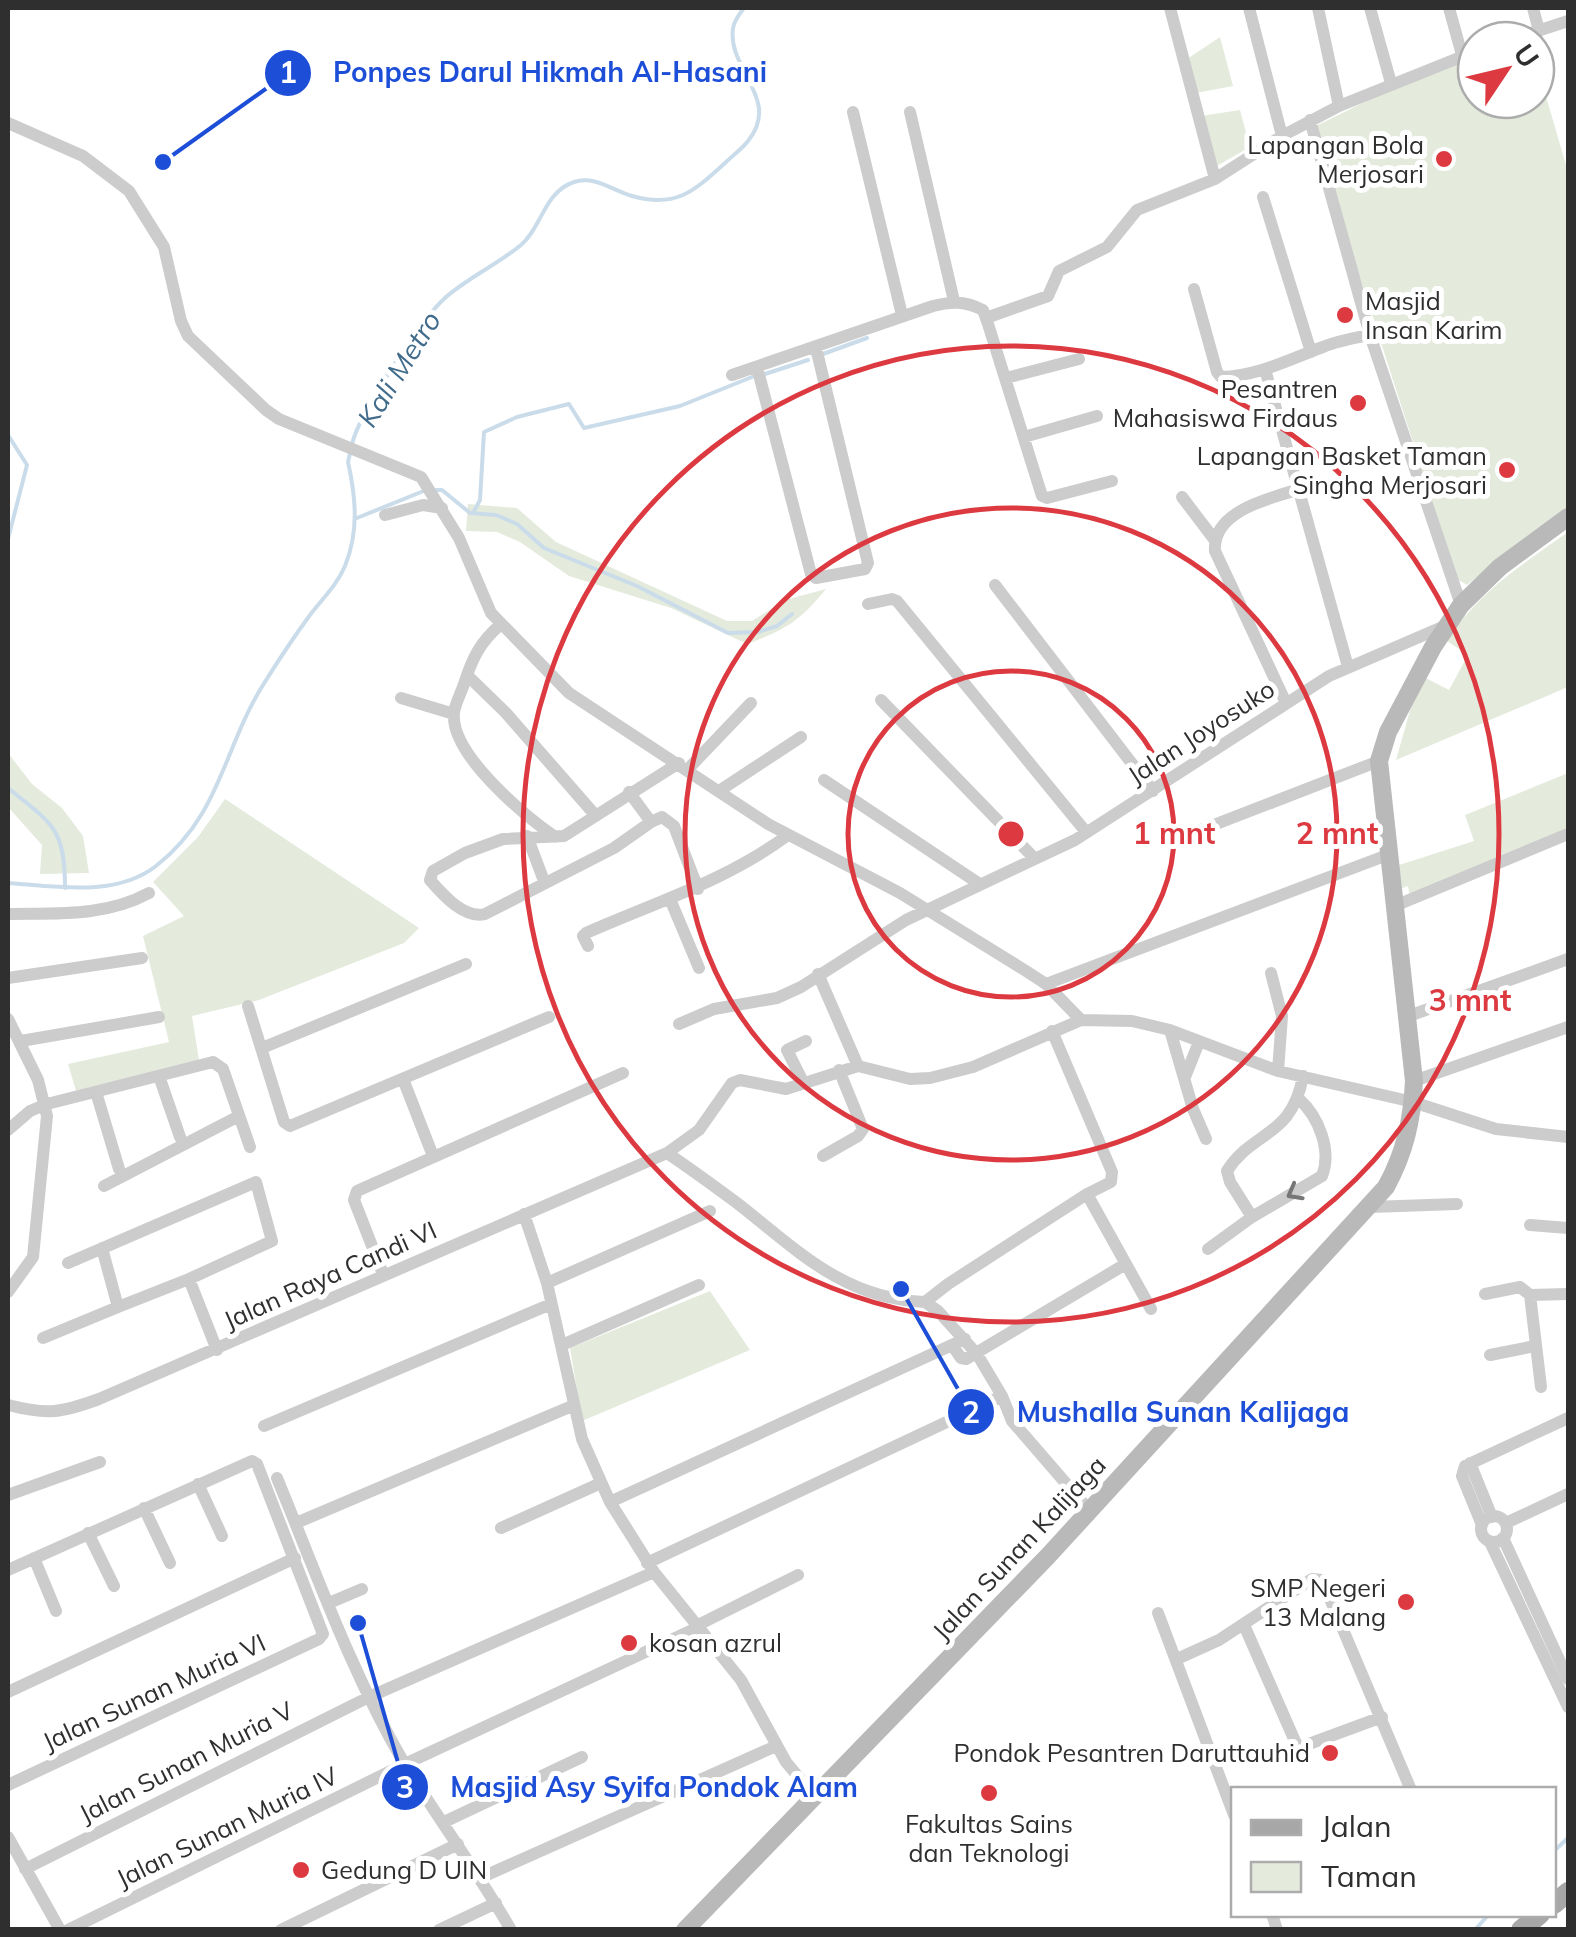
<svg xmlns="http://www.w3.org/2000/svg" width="1576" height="1937" font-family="Mulish,sans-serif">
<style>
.green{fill:#e4ebdd}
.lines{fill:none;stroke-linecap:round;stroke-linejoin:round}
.stream{stroke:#cadcea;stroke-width:4}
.minor{stroke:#ccc;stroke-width:12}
.secondary{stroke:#b9b9b9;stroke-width:18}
.primary{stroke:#a7a7a7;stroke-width:20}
.oneway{stroke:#767676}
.ring{fill:none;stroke:#dc3a40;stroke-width:5}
.poi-dot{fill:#dc3a40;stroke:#fff;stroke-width:4}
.labels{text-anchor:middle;stroke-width:10;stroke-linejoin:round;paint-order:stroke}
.poi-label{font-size:25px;fill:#2f2f2f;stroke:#fff;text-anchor:end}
.street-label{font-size:25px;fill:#2f2f2f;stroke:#fff}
.water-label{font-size:28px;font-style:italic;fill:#416c8c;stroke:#fff}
.centre{fill:#dc3a40;stroke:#fff;stroke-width:5}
.ring-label{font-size:30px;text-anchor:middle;font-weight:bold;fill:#dc3a40;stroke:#fff;stroke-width:10;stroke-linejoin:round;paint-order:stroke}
.leader{fill:none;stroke:#1d4ed8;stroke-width:4}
.callout-dot{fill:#1d4ed8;stroke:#fff;stroke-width:4}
.mark-label{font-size:30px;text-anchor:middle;font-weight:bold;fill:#fff}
.callout-label{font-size:28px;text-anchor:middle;font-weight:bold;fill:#1d4ed8;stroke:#fff;stroke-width:10;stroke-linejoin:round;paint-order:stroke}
</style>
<rect width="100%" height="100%" fill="#fff"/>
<path class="green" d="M1220,37L1233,86L1196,93L1187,59Z
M1476,56V100H1536V62L1568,172V510L1511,549L1467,585L1457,579L1356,265L1316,126L1393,88Z
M1240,110L1250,147L1215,167L1201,116Z
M468,504L517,508L556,542L727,621H752L785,600L826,589C800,621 785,630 747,644L671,608L569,576L520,542L497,532L466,531Z
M1568,532V687L1396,760L1411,707L1426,678L1449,690L1468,655L1447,641C1477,593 1523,564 1568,532Z
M8,753L32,784L62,808L83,836L89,873L40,874L42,845L8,807Z
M1568,773V832L1410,897L1408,886L1402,888L1399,865L1474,841L1465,815Z
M225,799L419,928L404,943L259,1000L192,1016L199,1060L76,1091L68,1064L169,1042L143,936L184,916L153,882L198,837Z
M710,1291L750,1350L582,1421L570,1348Z"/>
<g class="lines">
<path class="stream" d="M823,354L867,338
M765,374L808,360
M8,435L27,465L8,539V567
M352,444C359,414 422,318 446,297C469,277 498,264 521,245C542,227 544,192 574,182C595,175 613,191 632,196C677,209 695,190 726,162C733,155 742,149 748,141C782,99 727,70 733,28C734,22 740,13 744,8
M436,490H442L470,513L496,515L517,524L544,548L637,586L728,633L758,632L777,626L792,614
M473,513L480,500L484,432L517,417L569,404L584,428L680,406L752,377
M357,518L426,490
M8,788C52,824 65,827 65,888
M8,883C54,886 115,898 156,866C221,815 223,749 263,685C278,661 293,638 310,615C322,599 337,585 345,566C359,531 356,498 348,462L350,453
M1554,1851L1568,1838
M1475,1930L1489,1914"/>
<path class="minor" d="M1170,8L1215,179
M1249,8L1282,136
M1318,8L1339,106
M1370,8L1391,83
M1449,8L1462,55
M1533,8L1539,31
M1510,40L1568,21
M853,112L902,315
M910,112L954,301
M1310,120L1370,335L1461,605
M8,123L83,156L129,191L164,247L181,321L188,336L266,410L279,419L421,477L459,538L491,613L569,693L768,824L900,893L1026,971L1046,984L1081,1020
M1263,197L1311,352
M1194,289L1217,372L1221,377C1258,376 1290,359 1323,347C1337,341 1354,338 1370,335
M986,318L1048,296L1059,271L1107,247L1137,210L1215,179L1282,136L1339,106L1476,51
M757,367L811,574L816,578L865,569L868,563L816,348
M1265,369L1348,667
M732,375L933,306C952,301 965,301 983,310L988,324L1042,496L1047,498L1112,481
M1006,378L1079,359
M1024,437L1097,416
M1182,497L1214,539
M385,515L423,505L442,508
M995,585L1153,791
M868,604L892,599L897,601L1086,832
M500,625C480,642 472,659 464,684C461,693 455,704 454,713C450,754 524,815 555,837
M467,675L506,713L596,816
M401,698L454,714
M881,700L1034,858
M1286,703L1215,551C1212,511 1270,498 1300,489
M688,769L751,703
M824,780L978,883
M719,791L801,737
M629,792L651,822L614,848L485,914C464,919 443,895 430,880L433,871L465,853L503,839L564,836L679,763
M651,822L662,817L674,826L698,889
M527,836L544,881
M1175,840L1379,761
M670,899L699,968
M1397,905L1568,834
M8,914C56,913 105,917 149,893
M588,946L583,936L586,933C656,902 726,881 788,835
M1271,973L1282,1016L1278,1071
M818,974L858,1066
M8,978L142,958
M1046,984L1390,854
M248,1006L284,1122L290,1126L549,1017
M1406,1017L1568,959
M8,1019L38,1080L47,1116L33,1257L8,1292
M679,1024L714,1009L777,998L801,987L906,920L1075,840L1329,676L1447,625
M1170,1030L1193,1109L1206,1139
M1052,1031L1112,1172L1111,1182L1087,1194
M21,1041L159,1017
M262,1048L466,964
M159,1076L180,1137
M1185,1077L1199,1042
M403,1079L433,1156
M1414,1081L1568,1027
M803,1082L787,1050L806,1041
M96,1092L119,1169
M8,1130L30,1111L47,1104L213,1062L223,1069L250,1147
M667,1153C691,1169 714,1186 737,1203C796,1249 843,1299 925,1302
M823,1156L858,1136L863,1129L839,1070
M104,1186L239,1116
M1371,1207L1457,1204
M524,1214L547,1283L582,1439L610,1502L654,1572L741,1680L786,1762L815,1797
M1252,1217L1230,1182L1227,1171C1253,1130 1292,1138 1303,1076
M1530,1225L1568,1228
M102,1248L118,1307L189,1279
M1208,1249L1252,1217L1322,1176C1332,1151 1319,1117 1299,1099
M68,1263L256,1182L272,1241L189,1279L217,1350
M383,1274L354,1200L357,1191L623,1073
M547,1283L710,1211
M1485,1294L1520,1287L1530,1295L1568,1294
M1530,1295L1541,1387
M925,1302L948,1284L1087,1194L1151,1309
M925,1302L938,1311L977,1354L1002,1396L1012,1421L1089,1510
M43,1338L118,1307
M562,1345L699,1285
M952,1345L961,1358L966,1359L1124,1265
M1490,1355L1535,1346
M8,1405C47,1415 61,1413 99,1399L667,1153L699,1130L732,1083L740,1080L786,1089L858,1066L910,1079L930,1078L973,1067L1081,1020L1132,1021L1170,1030L1278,1071L1413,1102L1496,1129L1568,1137
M264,1426L551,1304
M1470,1463L1492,1517
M277,1478C317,1575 351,1672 404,1763C438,1819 478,1872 511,1930
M198,1484L222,1536
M8,1495L100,1462
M610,1502L965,1339
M144,1508L170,1563
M1481 1529a13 13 0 1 1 26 0a13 13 0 1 1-26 0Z
M296,1523L572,1406
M1506,1523L1568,1494
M1482,1525L1462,1476L1465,1466L1568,1418
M501,1528L601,1483
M88,1533L114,1586
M1503,1538L1568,1679
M1490,1542L1568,1707
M34,1558L56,1611
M647,1563L1002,1396
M8,1570L252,1461L257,1464L323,1634L319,1639L8,1785
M329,1603L362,1589
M1158,1613L1234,1815
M698,1625L798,1575
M1244,1625L1298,1748L1382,1717
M1177,1659L1219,1640L1312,1579L1322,1580L1411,1790
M8,1692L295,1558
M444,1822L582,1757
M8,1837L60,1930
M25,1869L369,1697L654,1572
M480,1878L776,1746
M1272,1914L1277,1930
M68,1930L405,1764L699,1627
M281,1930L458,1844
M439,1930L496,1903"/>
<path class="secondary" d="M685,1930L1048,1556L1386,1187C1405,1152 1412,1121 1414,1081L1379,761L1388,732L1433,647L1461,605L1500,567L1568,517"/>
<path class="primary" d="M1554,1904L1568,1892
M1521,1930L1540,1914"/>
</g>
<defs><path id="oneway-chevron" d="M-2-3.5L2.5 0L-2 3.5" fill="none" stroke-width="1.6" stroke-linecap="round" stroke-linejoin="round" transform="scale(2.5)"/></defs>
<use class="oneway" href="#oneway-chevron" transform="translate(1294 1193) rotate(151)"/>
<g class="ring">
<circle cx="1011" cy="834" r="163"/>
<circle cx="1011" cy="834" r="326"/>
<circle cx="1011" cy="834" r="488"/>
</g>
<g class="poi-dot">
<circle cx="1444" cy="159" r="10"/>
<circle cx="1345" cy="315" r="10"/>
<circle cx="1358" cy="403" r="10"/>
<circle cx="1507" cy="470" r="10"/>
<circle cx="1406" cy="1602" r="10"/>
<circle cx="629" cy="1643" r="10"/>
<circle cx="1330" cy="1753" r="10"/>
<circle cx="989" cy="1793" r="10"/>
<circle cx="301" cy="1870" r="10"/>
</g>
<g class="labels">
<g class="poi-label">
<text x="1424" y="154">Lapangan Bola<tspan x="1424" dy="29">Merjosari</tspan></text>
<text x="1365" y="310" text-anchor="start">Masjid<tspan x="1365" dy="29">Insan Karim</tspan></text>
<text x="1338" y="398">Pesantren<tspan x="1338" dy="29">Mahasiswa Firdaus</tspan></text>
<text x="1487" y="465">Lapangan Basket Taman<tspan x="1487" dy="29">Singha Merjosari</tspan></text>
<text x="1386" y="1597">SMP Negeri<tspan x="1386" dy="29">13 Malang</tspan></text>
<text x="649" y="1652" text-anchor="start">kosan azrul</text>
<text x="1310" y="1762">Pondok Pesantren Daruttauhid</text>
<text x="989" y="1833" text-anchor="middle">Fakultas Sains<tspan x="989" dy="29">dan Teknologi</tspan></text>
<text x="321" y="1879" text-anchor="start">Gedung D UIN</text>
</g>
<g class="street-label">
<text transform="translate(1201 732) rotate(-33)" y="9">Jalan Joyosuko</text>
<text transform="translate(330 1275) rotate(-24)" y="9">Jalan Raya Candi VI</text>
<text transform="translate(1019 1548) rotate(-47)" y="9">Jalan Sunan Kalijaga</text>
<text transform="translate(154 1692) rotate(-25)" y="9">Jalan Sunan Muria VI</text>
<text transform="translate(186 1762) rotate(-27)" y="9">Jalan Sunan Muria V</text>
<text transform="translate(227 1827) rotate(-26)" y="9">Jalan Sunan Muria IV</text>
</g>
<g class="water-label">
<text transform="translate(399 369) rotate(-58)" y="10">Kali Metro</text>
</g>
</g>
<circle cx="1011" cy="834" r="15" class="centre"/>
<g class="ring-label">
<text x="1174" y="844">1 mnt</text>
<text x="1337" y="844">2 mnt</text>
<text x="1470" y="1011">3 mnt</text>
</g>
<path class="leader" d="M163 162L288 73M901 1289L971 1412M358 1623L405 1787"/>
<g class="callout-dot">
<circle cx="163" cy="162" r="10"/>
<circle cx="901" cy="1289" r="10"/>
<circle cx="358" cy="1623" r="10"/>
<circle cx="288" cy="73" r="25"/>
<circle cx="971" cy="1412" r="25"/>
<circle cx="405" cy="1787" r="25"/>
</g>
<g class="mark-label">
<text x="288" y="83">1</text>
<text x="971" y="1423">2</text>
<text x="405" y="1798">3</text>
</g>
<g class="callout-label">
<text x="550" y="82">Ponpes Darul Hikmah Al-Hasani</text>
<text x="1183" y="1422">Mushalla Sunan Kalijaga</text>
<text x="654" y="1797">Masjid Asy Syifa Pondok Alam</text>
</g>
<rect width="1576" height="1937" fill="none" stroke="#2f2f2f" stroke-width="20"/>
<rect x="1231" y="1787" width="325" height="130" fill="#ffffff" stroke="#acacac" stroke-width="2.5"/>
<rect x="1251" y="1820" width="50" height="15" fill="#a7a7a7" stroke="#acacac" stroke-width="2.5"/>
<text x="1321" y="1837" font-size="30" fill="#2f2f2f">Jalan</text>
<rect x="1251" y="1862" width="50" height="30" fill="#e4ebdd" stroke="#acacac" stroke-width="2.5"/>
<text x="1321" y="1887" font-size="30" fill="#2f2f2f">Taman</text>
<g transform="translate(1506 70) rotate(55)"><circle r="48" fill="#ffffff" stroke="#acacac" stroke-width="2.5"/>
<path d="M0-8L18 38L0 25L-18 38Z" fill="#dc3a40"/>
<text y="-15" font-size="28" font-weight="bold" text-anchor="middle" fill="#2f2f2f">U</text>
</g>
</svg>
